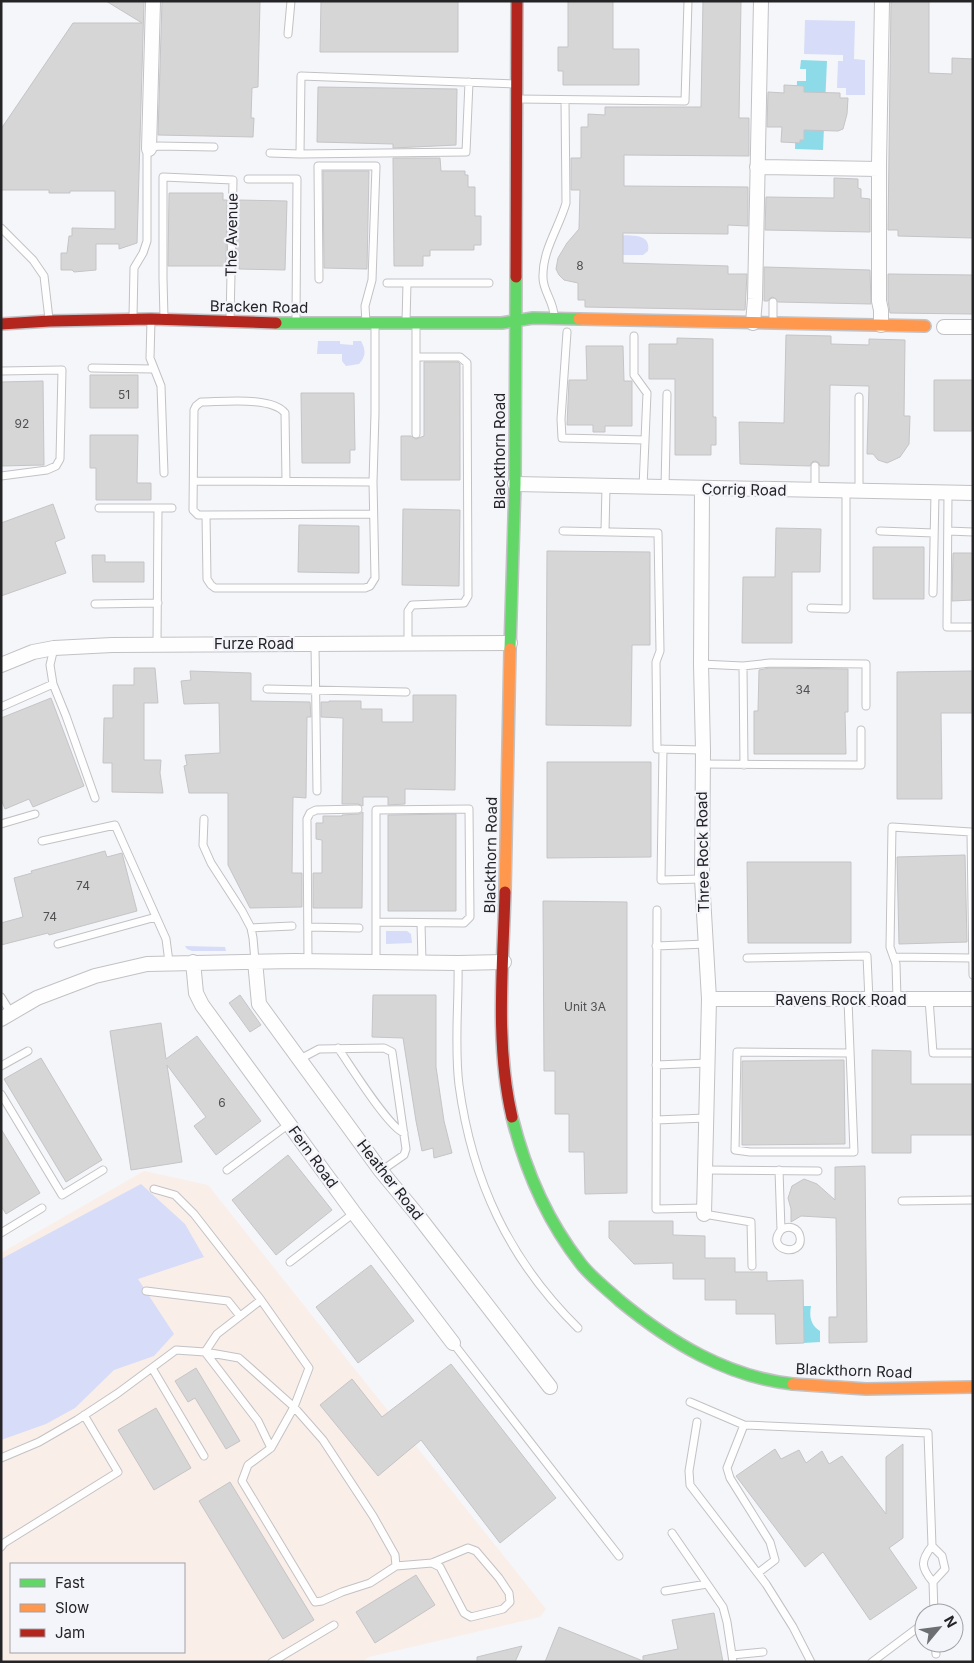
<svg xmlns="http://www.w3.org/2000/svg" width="974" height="1663" font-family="Inter,sans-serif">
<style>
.industrial{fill:#f9eee8;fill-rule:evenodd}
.green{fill:#d7dcf8}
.water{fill:#8ddbe8}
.building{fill:#d6d6d7;stroke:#c5c4c6}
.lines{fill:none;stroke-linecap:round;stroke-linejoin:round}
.lane-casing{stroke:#c2c2c5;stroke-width:9}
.street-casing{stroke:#c2c2c5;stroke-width:16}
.fast-casing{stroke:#c2c2c5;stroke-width:14}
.slow-casing{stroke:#c2c2c5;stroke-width:14}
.jam-casing{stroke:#c2c2c5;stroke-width:14}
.lane{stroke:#fefefe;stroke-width:7}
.street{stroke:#fefefe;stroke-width:14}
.fast{stroke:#63d668;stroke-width:11}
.slow{stroke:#ff974d;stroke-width:11}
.jam{stroke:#b3261e;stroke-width:11}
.labels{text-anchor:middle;stroke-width:4.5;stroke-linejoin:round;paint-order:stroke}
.number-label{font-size:12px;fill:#505053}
.street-label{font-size:15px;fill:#242427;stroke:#f4f5fb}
</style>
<rect width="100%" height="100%" fill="#f5f6fa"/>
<path class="industrial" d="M144,1171L208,1185L546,1609L540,1617L369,1657L362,1662H1V1253ZM11,1564H184V1652H11Z"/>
<path class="green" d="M805,20L855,21L854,59L865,60V95H846V88H837L838,61H843V55L804,54Z
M622,235C634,236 651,234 648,251L643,255H622Z
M318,341H340V344L353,345V341H361C366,350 366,356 359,364L346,366L342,361V354H317Z
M386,931H407L411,934L412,943L386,944Z
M185,946L225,947L226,951H192L187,949Z
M141,1184L185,1224L204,1257L138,1279L174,1334L154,1356L114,1370L75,1408L46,1424L1,1440V1259Z"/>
<path class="water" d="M801,60L827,61L823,150L795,149L797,81H806V69H800Z
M803,1306H811C809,1317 811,1325 820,1331V1342L804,1343Z"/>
<path class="building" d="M106,1H144L137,243L119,249V244H96V270L74,272L72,270H61V253H67L69,236H72V228L115,229V191H70V193H49V190H1V129L73,23H142Z
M162,1H260L258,87L252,88L251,118H254L253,137L158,135Z
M321,1H458V52H320Z
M568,1H613V49H639V85H563V71H558V47H568Z
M703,1H741L739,118H749V156L624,155V186L748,187V226L728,225V234L623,233V263L728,266V274H747L745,310L585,307V300H578V283L564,280L559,275L556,269L558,258L567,243L579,229L580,190H571V158H581V127H588V114L605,115V107H701Z
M891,1H929V73L952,74V58L973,59V238L898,236V230H888Z
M784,85L804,86V92L840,93V98H848L847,114L843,129L838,131L804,130V140H800V143L781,142L782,127H767L768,92L784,93Z
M318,87L457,89L456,145L393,148V144L317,142Z
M393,158H440L441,171H465V175H468V187H475V216H481V245H474V250H430V256H423V266H394Z
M323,171H369L367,269L324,268Z
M834,178L858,179V188L861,189V198L870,199V232L765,230L766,197L834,198Z
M169,193H223V200H227L226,266H168Z
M238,200L287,201L285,270L239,269V266H236Z
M764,267L870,270L871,304L778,302L773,297L770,298L768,301H764Z
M888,274L973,275V314L890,313L888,300Z
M786,335L831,336V344L869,345V339L905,340L904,416H910L909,444L900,457L887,463L878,460L873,454H867L869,386L830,385L829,466H820L819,463L815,461L812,462L810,466L740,464L739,422L784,423Z
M677,338L713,339V417H716V445H711V455H675V379H649V344H677Z
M586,346H623L624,381H632V426H605V432H593V425H567L569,380H587Z
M424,362H458L460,364V480H401V436H411L416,439L424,436Z
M90,375H138V408H90Z
M934,380H973V431H934Z
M43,381L44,465L1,466V382Z
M301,393H354L355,450H350V463H302Z
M90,435H138L137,483H151V500H96V468H90Z
M53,504L65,538L55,542L66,573L1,596V523Z
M403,509L460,510L459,586L402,585Z
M299,525L359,526V573L298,572Z
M776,528L821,529L820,572H792V643H742L743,577H775Z
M873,547H924V599H873Z
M547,551L650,552V645H632L631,726L546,725Z
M953,553H973V600L952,601Z
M92,555H105V562H144V582H93Z
M134,668H155L158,703H144V760H161L160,773L163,793L112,792V763H103L104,718H113V685H134Z
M770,668L848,669V712H845L846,754H754V711H758L759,670Z
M190,671L251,673V701L310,702L311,717H307L306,798L293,797L292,873H302V907L250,908L228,865V793H189L184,766L187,765L185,755L220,753L219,703L184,704L181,681L191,680Z
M973,671V713H941L942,799H897V672Z
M413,695H456L455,790L405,789V804L388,805V797H363V806L358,804H342L343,718L321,717V702H329V701H361V709H382V722H413Z
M51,698L84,786L33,807L29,799L5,809L1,799V718Z
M547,762H651V857L547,858Z
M363,812L362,908H313V873H322V840L316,839V823H323V816H342V815L359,814Z
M456,814V911H388V815Z
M105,851L107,857L122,853L137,911L49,935L48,933L1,945V923L23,917L14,878L32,873L31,871Z
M965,855L967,942L899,944L897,857Z
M747,862H851V943H748Z
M543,901L627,902V1193L585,1194L584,1152H569V1114H555V1071H544Z
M240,995L261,1025L250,1032L229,1003Z
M373,995H436V1067L444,1121L452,1153L434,1158L433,1148L422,1151L416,1121L403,1038L372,1037Z
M161,1023L166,1059L197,1036L261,1121L216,1155L194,1126L206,1117L167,1065L182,1162L131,1170L110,1031Z
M872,1050L911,1051V1084H973V1135H911V1153H872Z
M41,1058L102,1160L66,1182L4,1079Z
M844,1060L845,1144L742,1145V1061Z
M1,1129L40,1193L6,1214L1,1206Z
M288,1155L332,1210L276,1255L232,1200Z
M865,1166L867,1342L829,1343V1317H837L836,1218L801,1216L791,1222V1209L788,1198L792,1186L804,1179L817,1184L835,1200V1167Z
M609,1221H673V1235L705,1236V1258H735V1272H767V1281L803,1280L804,1343L776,1344L775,1314H736V1300H705V1279H673V1263L634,1264L609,1238Z
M371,1265L414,1321L358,1363L316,1307Z
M451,1364L556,1498L500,1543L421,1440L378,1476L320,1405L352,1379L382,1417Z
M196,1368L240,1441L226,1449L195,1398L188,1402L175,1381Z
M156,1408L191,1468L154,1490L118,1430Z
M903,1444V1538L889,1548L917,1588L870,1620L823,1552L805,1567L736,1476L775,1449L781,1459L799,1450L806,1463L822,1451L829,1464L842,1456L886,1514V1457Z
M230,1482L314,1620L283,1639L199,1501Z
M416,1575L435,1605L375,1643L356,1612Z
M714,1613L723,1662H545L559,1627L643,1661V1656L678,1649L672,1620Z
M522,1646L515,1662H477V1657Z"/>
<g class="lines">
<g class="lane-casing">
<path id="lane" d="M288,34L291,1
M518,99L685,101L688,1
M270,153L300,154L466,152L469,82
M300,154L301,76L516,84
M248,179H297L296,320
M1,228L33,260L44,276L49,319
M319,279L318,166H376L372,280L365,306L366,323
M387,283H489
M773,302V320
M554,316C554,302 543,291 543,278C542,250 559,228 566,203L565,100
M133,317L134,268L143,253L147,241V153L149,149L158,146L214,147
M164,318L163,278V177L233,180L230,321
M151,320L150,358L161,386L164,473
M406,322L407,283
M416,327V434
M567,332L561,419L562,438L645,440
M634,336V375L647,393L643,487
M92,368L153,369
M1,371L62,370L60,459L56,466L47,470L1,476
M194,481L373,482
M665,488L667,394
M815,491V466
M859,492V397
M948,493L947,627H973
M99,508H172
M373,514L206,515L207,579L211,585L215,588H365L370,586L375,578L373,482L375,413V326
M206,515H198L193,510L194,410L196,406L201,402C222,402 272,396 285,413L286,481
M563,531L658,533L660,651L656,662L657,749L703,750
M605,531L606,487
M880,531L934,533
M948,531L973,532
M933,593L935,493
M95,604L158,603
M811,608L846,609V492
M157,644L158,508
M315,645L317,791
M408,645V611L412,605L464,603L468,596L467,363L460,357H416
M54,648L50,665L53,684L66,716L95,798
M701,664L743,666L770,663L866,664V706
M743,666L744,765
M267,689L406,692
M1,707L53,684
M663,749L661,880L702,879
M702,764L861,765V730
M204,819L203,845L211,863L242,911L251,928L253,938L255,961
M1,824L35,814
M42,841L115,825L166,939L169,962
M657,910L656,1209L704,1208
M376,922L464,923L470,917L469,809L376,810V962
M421,923L422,962
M309,927L359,928
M251,928L292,926
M58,944L156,917
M656,946L706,944
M894,957L972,958
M747,958L867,956L869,1000
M308,961L307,819L310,813L316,810L358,809
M458,963C459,1003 454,1045 459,1085C472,1181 509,1260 578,1328
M1,997L11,1013
M897,999L896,964L890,947L892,827L971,832L973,975
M929,999L933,1053H973
M848,1000L854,1152H750L735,1150L737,1052L850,1053
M338,1048C350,1065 388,1127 404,1133
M300,1059L319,1049L384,1048L392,1052L406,1149L404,1155L381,1171
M656,1065L708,1063
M1,1066L28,1051
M1,1094L62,1195L103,1170
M656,1120L706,1118
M227,1170L289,1124
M705,1170L818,1171
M779,1170L781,1230C764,1251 804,1258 800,1237C798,1227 788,1225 781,1230
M154,1189L175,1195L194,1214L261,1300
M902,1201L973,1200
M704,1214L751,1222L752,1266
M1,1233L42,1208
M290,1262L354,1213
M146,1291L228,1301L240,1316
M453,1343L619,1556
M152,1368L204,1456
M690,1402L744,1425L928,1433L932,1546L942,1556L945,1569L933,1582L934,1613
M697,1422L689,1471L690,1485L766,1584L793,1627L811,1662
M744,1425L727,1468L730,1478L770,1542L775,1560L758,1573
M1,1458L39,1442L77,1420L118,1393L176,1350L205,1352L239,1358L294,1407L323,1440L373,1516L395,1555L396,1566L370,1583L342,1592L322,1601L315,1602L242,1481L248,1465L271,1448L258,1421L205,1352L217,1334L261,1300L309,1368L294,1407L271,1448
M672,1533L723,1607L727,1622L733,1662
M932,1546C920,1561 921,1568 933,1582
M1,1547L4,1543L118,1472L84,1415
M396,1566L432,1563L468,1548L476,1551L499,1578L509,1593L510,1602L503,1609L471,1617L464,1613L440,1567L432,1563
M665,1591L707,1584
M935,1643L936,1654
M732,1655L763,1652
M272,1662L334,1625
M872,1662L924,1623"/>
</g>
<g class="street-casing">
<path id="street" d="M149,149L153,1
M757,167L879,169
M753,323L755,299L761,1
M881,325V310L879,301V164L882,1
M944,327H973
M515,484L973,493
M702,489L701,664L703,750L702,879L709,999L704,1214
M1,665L33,652L54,648L112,645L510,643
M255,961L259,1004L381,1171L419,1217L550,1387
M193,962L196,993L202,1005L354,1213L453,1343
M709,999H973
M1,1019L37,998L95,976L147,964L294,961L458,963L504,962"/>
</g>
<g class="fast-casing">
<path id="fast" d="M276,323H502L533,318L579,319
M510,649L515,484L516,277
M512,1117C525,1169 548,1222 581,1264C592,1278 607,1289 620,1301C670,1342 727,1377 793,1384"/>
</g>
<g class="slow-casing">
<path id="slow" d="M579,319L925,326
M505,892L510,649
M793,1384L866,1389L973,1387"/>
</g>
<g class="jam-casing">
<path id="jam" d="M516,277L517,1
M1,324L50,321L151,319L276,323
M505,892C503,966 495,1044 512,1117"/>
</g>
<use href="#lane" class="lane"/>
<use href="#street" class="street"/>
<use href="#fast" class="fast"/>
<use href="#slow" class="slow"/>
<use href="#jam" class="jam"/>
</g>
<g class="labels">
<g class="number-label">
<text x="580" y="270">8</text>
<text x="124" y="399">51</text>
<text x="22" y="428">92</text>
<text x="803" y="694">34</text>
<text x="83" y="890">74</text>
<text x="50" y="921">74</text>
<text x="585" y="1011">Unit 3A</text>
<text x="222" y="1107">6</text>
</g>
<g class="street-label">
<text transform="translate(232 235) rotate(-89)" y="5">The Avenue</text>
<text transform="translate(259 307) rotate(1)" y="5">Bracken Road</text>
<text transform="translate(500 451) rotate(-90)" y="5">Blackthorn Road</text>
<text transform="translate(744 490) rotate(1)" y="5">Corrig Road</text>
<text x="254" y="649">Furze Road</text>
<text transform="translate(703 852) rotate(-91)" y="5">Three Rock Road</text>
<text transform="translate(491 855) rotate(-89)" y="5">Blackthorn Road</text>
<text x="841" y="1005">Ravens Rock Road</text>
<text transform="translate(313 1157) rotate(54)" y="5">Fern Road</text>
<text transform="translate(390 1180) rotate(52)" y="5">Heather Road</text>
<text transform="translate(854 1371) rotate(2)" y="5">Blackthorn Road</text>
</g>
</g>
<rect width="974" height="1663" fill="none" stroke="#242427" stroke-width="5"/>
<rect x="10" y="1563" width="175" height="90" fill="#f4f5fb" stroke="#a1a1a6"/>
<rect x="20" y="1579" width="25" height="8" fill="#63d668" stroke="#a1a1a6"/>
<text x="55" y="1588" font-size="15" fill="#242427">Fast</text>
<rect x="20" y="1604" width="25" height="8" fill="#ff974d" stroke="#a1a1a6"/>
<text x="55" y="1613" font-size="15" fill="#242427">Slow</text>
<rect x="20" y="1629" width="25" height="8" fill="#b3261e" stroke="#a1a1a6"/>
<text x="55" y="1638" font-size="15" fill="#242427">Jam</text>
<g transform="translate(939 1628) rotate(61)"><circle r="24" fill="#f4f5fb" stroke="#a1a1a6"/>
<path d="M0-4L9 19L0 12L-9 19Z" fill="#6d6e71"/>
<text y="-8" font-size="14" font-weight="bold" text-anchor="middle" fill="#242427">N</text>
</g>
</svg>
